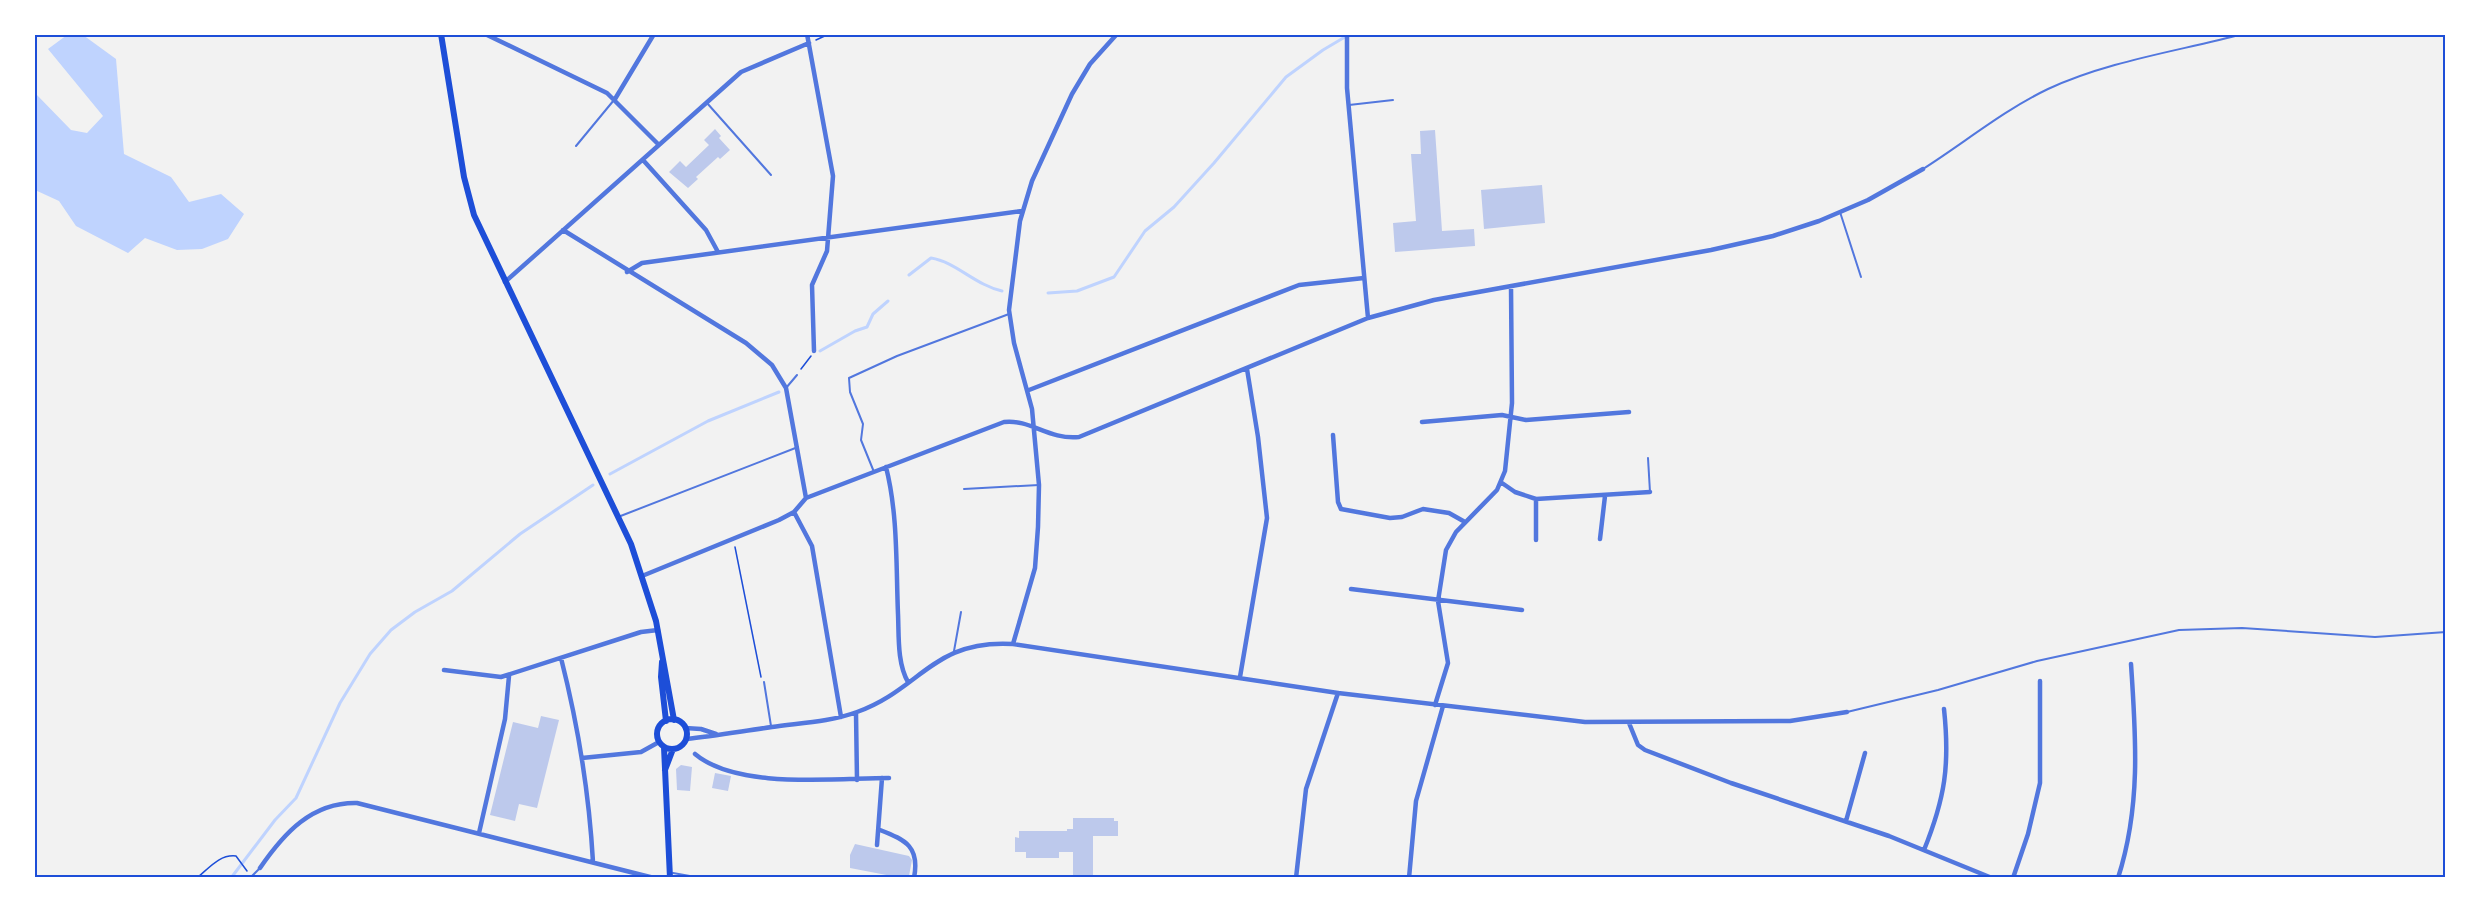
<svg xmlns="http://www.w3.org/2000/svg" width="2480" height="912" font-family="Arial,sans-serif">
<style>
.water{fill:#bfd3fe}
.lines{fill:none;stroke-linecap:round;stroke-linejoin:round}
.stream{stroke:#bfd3fe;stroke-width:3}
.building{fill:#bdc9ec}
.path{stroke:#1d4ed8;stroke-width:1.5}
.service{stroke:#5277de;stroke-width:2}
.minor{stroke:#5277de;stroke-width:4.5}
.secondary{stroke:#1d4ed8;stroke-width:6}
.neatline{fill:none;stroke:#1d4ed8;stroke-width:2}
</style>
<rect width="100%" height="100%" fill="#f2f2f2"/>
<path class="water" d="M67,35H83L116,59L124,154L171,177L189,202L221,194L244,214L228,239L202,249L177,250L145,238L128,253L76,226L59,201L35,190V93L71,130L87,133L103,116L48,49Z"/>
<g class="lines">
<path class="stream" d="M909,275L931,258C956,262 975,285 1002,291
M1048,293L1077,291L1114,277L1145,231L1174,207L1214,163L1286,77L1323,50L1350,34
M820,351L855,331L867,327L873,314L888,301
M610,474L708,421L779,392
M231,878L275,820L296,798L340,703L370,654L391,630L415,612L452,591L520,534L593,485"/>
</g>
<path class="building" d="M715,129L721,136L719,138L730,150L720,159L718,157L696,177L698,179L688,188L669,172L680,161L686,167L709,145L704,140Z
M1435,130L1442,231L1474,229L1475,246L1395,252L1393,223L1416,221L1411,154H1421L1420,131Z
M1542,185L1545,223L1484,229L1481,190Z
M541,716L559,720L537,808L519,804L515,821L490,815L513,722L538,728Z
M681,765L692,767L690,791L677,790L676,769Z
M715,773L731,776L728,791L712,788Z
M1073,818H1114V821H1118V836H1093V878H1073V852H1059V858H1026V852H1015V837L1019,838V831H1067V829H1073Z
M855,844L909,856L912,860L909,876L902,878L850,868V855Z"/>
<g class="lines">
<path class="path" d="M816,40L829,34
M801,369L811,356
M735,547L761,677
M197,878C209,868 220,854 236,856L247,871"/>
<path class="service" d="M707,103L771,175
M1349,105L1393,100
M576,146L614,100
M1923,169C1964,143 2004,110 2048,89C2108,61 2179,51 2243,34
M1840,212L1861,277
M786,388L797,375
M1648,458L1650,492
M874,472L861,440L863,424L850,392L849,378L897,356L1009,314
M964,489L1039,485
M618,517L798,447
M954,651L961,612
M764,682L771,726
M1847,712L1938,690L2037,661L2179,630L2242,628L2375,637L2446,632
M673,873L701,878
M251,877L260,868"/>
<path class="minor" d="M485,34L607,93L659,145
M807,34L833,176L827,251L812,285L814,351
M1347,34V88L1368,318
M615,99L654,34
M643,160L706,230L718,252
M563,230L746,343L772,365L786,388L806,498
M627,272L642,263L1022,211
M505,282L741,72L809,43
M1029,390L1299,285L1364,278
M1422,422L1502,415L1526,420L1629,412
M1333,435L1338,502L1341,509L1390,518L1402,517L1423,509L1449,513L1465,522
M886,467C898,514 896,566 898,614C899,635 897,663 908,682
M1502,483L1515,492L1536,499L1650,492
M794,512L812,546L841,717
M1600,539L1605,496
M1536,540V499
M642,576L779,520L794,512L806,498L1004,422C1031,419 1048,440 1079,437L1368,318L1434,300L1711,250L1773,236L1819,221L1868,200L1923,169
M1351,589L1522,610
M1013,644L1035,568L1038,527L1039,485L1032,409L1014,343L1009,310L1020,221L1032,181L1072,94L1090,64L1117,34
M561,658C578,725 589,792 593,862
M444,670L501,677L641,632L658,630
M1240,677L1267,518L1258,437L1247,369
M1435,705L1448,663L1438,601L1446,550L1456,532L1497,490L1505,471L1512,403L1511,286
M856,713L857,780
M1629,723L1638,745L1645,750L1731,783L1889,836L1992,878
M685,728L701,729L716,734
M686,739C714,736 743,731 772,727C800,723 830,722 857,712C921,689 933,639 1013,644L1338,693L1585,722L1790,721L1847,712
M695,754C738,790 836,778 889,778
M582,758L641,752L659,742
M1846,821L1865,753
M880,830C906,840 920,847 914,878
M479,833L505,719L509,676
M877,845L882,778
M1924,850C1945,798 1950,765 1944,709
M260,868C284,833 312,802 357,803L654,878
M1296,878L1306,789L1338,693
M1409,878L1416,801L1443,706
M2013,878L2028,834L2040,783V681
M2118,878C2141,807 2136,737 2131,664"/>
<path class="secondary" d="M441,34L464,177L474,215L631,544L656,621L674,720
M662,662L661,677L666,721
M657 734a15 15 0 1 1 30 0a15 15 0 1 1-30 0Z
M664,747L670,878
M665,770L673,749"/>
</g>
<rect width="2480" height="912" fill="none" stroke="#ffffff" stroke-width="72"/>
<rect x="36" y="36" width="2408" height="840" class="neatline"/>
</svg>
